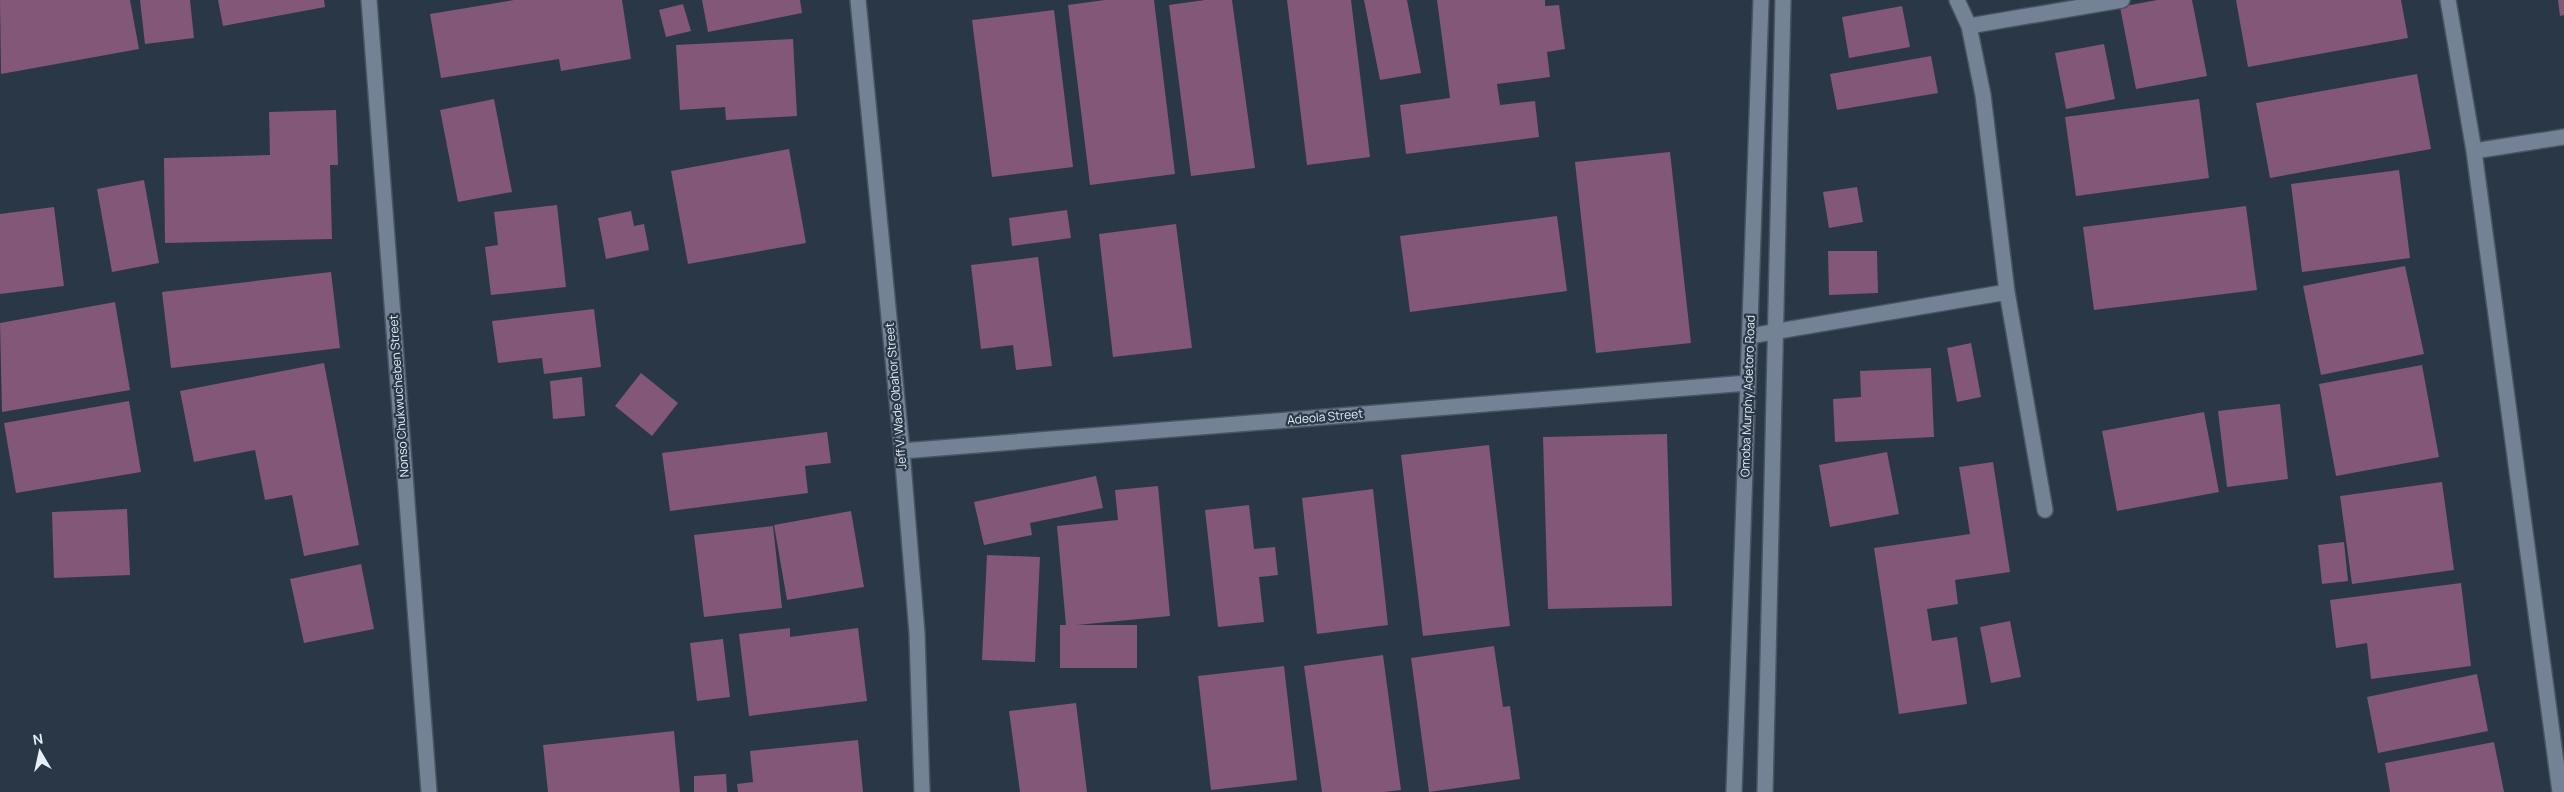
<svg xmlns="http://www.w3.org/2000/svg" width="2564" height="792" font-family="Manrope,sans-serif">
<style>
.building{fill:#825777}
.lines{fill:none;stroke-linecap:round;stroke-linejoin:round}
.minor-casing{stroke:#495462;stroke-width:18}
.minor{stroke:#748295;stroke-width:15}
.labels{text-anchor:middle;stroke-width:4.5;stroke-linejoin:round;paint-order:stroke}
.street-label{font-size:12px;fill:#e6eef8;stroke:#2a3747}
</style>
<rect width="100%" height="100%" fill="#2a3747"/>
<path class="building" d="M0,0H130L139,49L1,74Z
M140,0H190L194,38L145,44Z
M218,0H324L325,7L223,26Z
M514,0H622L631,59L561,71L559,59L441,78L430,14Z
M702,0H800L802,13L708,32Z
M1105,0H1154L1175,174L1090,185L1068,5Z
M1205,0H1232L1255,168L1191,176L1169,5Z
M1287,0H1351L1370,157L1307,165Z
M1364,0H1407L1421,73L1380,80Z
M1437,0H1545V6L1559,5L1565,49L1547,52L1550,77L1497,84L1500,105L1535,101L1539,137L1406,154L1400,105L1450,98Z
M2157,0H2192L2207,76L2136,89L2120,7Z
M2236,0H2401L2408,38L2248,67Z
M2558,0H2564V15L2560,16Z
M683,4L691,31L666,37L659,10Z
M1902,6L1910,47L1849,58L1842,17Z
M1054,10L1073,167L992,177L972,20Z
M793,39L797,116L726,120L725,107L680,110L676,45Z
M2104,44L2115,99L2066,109L2055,53Z
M1931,56L1938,93L1837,110L1830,74Z
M2417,74L2431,149L2270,178L2256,103Z
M494,99L512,192L458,202L440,110Z
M2199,99L2209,178L2076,196L2065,117Z
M336,110L338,165H330L332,239L165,243L164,158L270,155L269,112Z
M789,149L806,243L688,264L671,171Z
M1670,152L1691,343L1596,353L1575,162Z
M2399,170L2410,258L2302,272L2291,184Z
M144,180L159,263L112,272L97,189Z
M1857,187L1863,222L1829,228L1823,192Z
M557,205L566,287L491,295L485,247L498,245L494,212Z
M2246,206L2257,290L2094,310L2083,227Z
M54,207L64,286L0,294V214Z
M1067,210L1071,238L1012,246L1009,218Z
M631,211L634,226L644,224L649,250L606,259L598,218Z
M1557,216L1567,291L1410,312L1400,236Z
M1176,224L1192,348L1113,357L1099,234Z
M1828,251H1877L1878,293L1829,295Z
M1038,257L1052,366L1016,370L1013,345L981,349L971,265Z
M2405,266L2424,354L2321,375L2303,286Z
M331,272L340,348L171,368L162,292Z
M115,302L130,390L2,412L0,323Z
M594,309L601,367L544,374L542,358L498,363L492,321Z
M1971,343L1981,397L1957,402L1947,348Z
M324,363L359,545L304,556L292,495L265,500L255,450L194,462L180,391Z
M2422,365L2439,457L2336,476L2319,384Z
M1931,368L1934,437L1835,442L1833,399L1861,397L1860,371Z
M641,373L678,403L652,436L615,406Z
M582,377L585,416L553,419L550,381Z
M129,401L141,472L16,493L4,423Z
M2280,404L2288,479L2227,487L2218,411Z
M2204,412L2219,492L2117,511L2102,431Z
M827,432L831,463L805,466L808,493L670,511L662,453Z
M1667,434L1672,606L1548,609L1543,437Z
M1489,445L1510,626L1423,636L1401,455Z
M1887,452L1899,514L1830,527L1819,465Z
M1993,462L2010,572L1955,580L1958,604L1927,609L1932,641L1957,637L1967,704L1899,714L1874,548L1970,534L1959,467Z
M1096,476L1103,508L1030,523L1032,535L984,545L974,502Z
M2442,482L2454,570L2352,584L2340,496Z
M1158,486L1170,616L1077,625H1137V668H1060V625H1066L1057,526L1118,520L1115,490Z
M1373,489L1388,625L1317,634L1302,498Z
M1249,505L1254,549L1275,547L1278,575L1259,577L1264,622L1218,627L1205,510Z
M127,509L130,575L54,578L52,512Z
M851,511L864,587L787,600L774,525Z
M773,526L782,608L704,617L694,535Z
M2344,542L2348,581L2322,584L2318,545Z
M987,555L1040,557L1035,662L982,660Z
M361,564L374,629L304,643L290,579Z
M2461,583L2471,666L2371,679L2367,643L2336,648L2330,600Z
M2010,621L2021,677L1991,683L1980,627Z
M790,628V637L858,628L867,701L749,716L739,634Z
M723,639L730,697L697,701L690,643Z
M1494,646L1503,707L1510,706L1520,779L1429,792L1411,658Z
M1383,655L1401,790L1384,792H1322L1304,666Z
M1284,666L1297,780L1211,790L1198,676Z
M2477,674L2488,731L2378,753L2367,697Z
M1076,703L1087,792H1020L1009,711Z
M674,731L680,792H548L543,745Z
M858,740L863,792H738L737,784L753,782L750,751Z
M2494,742L2504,792H2390L2385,763Z
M726,774L727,792H694V776Z"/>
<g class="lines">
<g class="minor-casing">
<path id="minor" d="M369,0L429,792
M858,0L902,451L917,633L922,792
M1957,0L1969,26L1983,95L2007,292L2045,510
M2448,0L2474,151L2560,792
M1969,26L2122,0
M2474,151L2564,137
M1750,336L2007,292
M902,451L1748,383
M1734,792L1761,0
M1765,792L1783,0"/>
</g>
<use href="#minor" class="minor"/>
</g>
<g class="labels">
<g class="street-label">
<text transform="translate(399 396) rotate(-94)" y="4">Nonso Chukwucheben Street</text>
<text transform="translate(896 396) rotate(-95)" y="4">Jeff V. Wade Obahor Street</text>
<text transform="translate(1748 396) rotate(-88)" y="4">Omoba Murphy Adetoro Road</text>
<text transform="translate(1325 417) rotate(-5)" y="4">Adeola Street</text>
</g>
</g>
<g transform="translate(40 752) rotate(351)" stroke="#2a3747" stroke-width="4" paint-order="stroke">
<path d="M0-4L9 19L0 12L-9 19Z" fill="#e6eef8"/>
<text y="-8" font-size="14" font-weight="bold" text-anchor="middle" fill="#e6eef8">N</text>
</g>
</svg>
